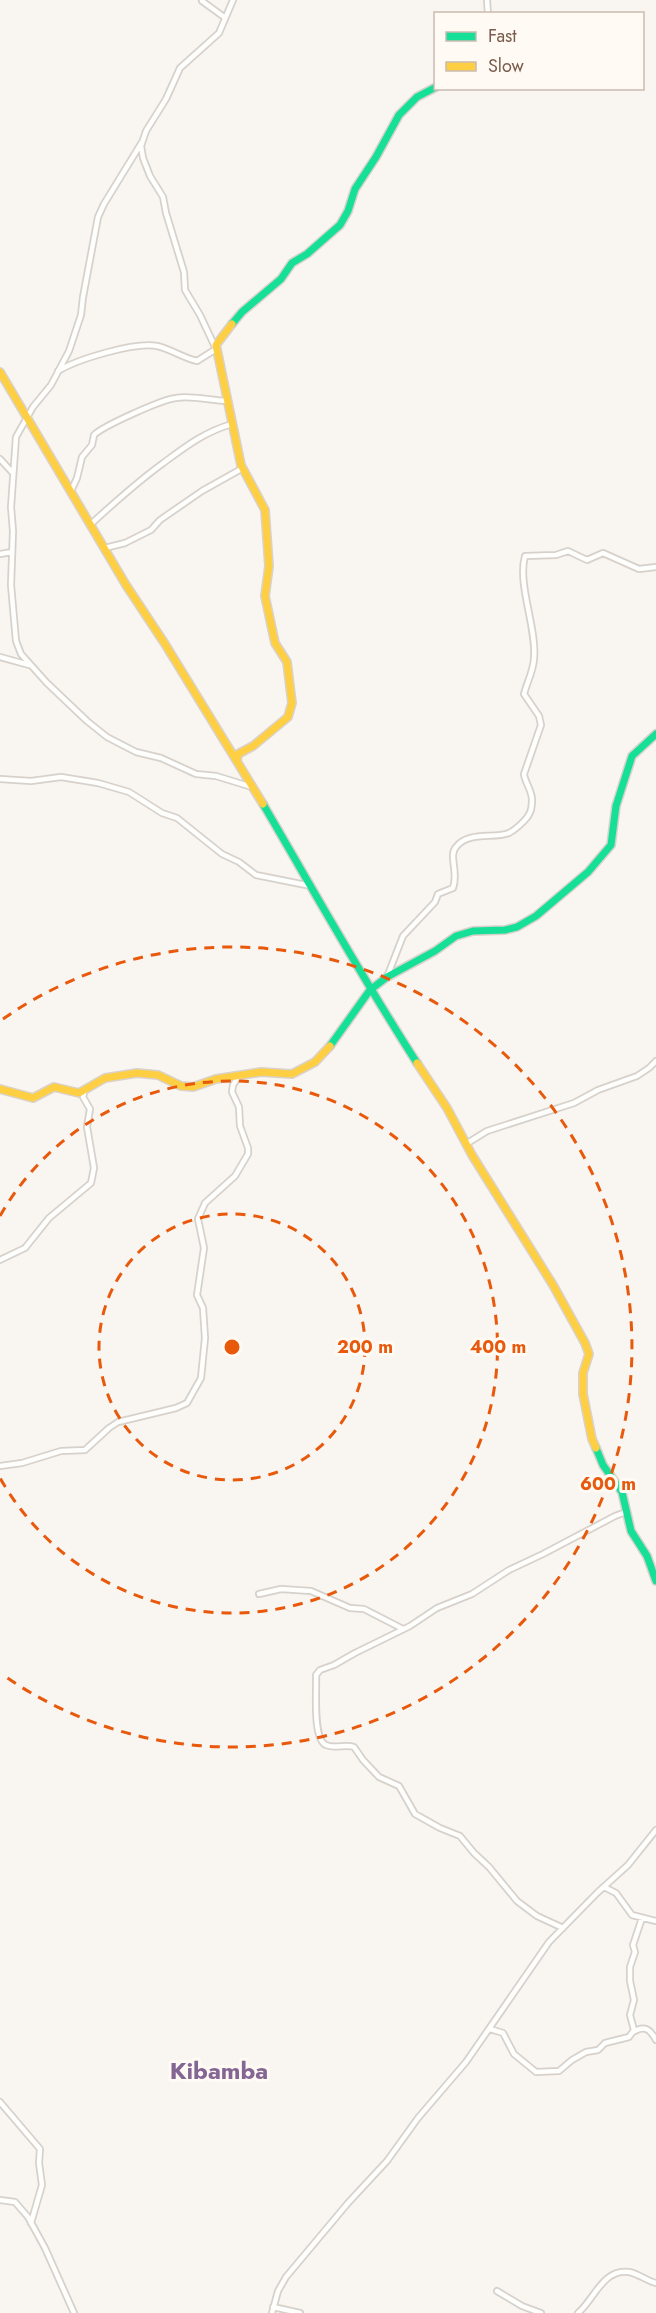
<svg xmlns="http://www.w3.org/2000/svg" width="656" height="2313" font-family="Jost,sans-serif">
<style>
.lines{fill:none;stroke-linecap:round;stroke-linejoin:round}
.street-casing{stroke:#d7d1cb;stroke-width:8}
.fast-casing{stroke:#d9d2cb;stroke-width:10}
.slow-casing{stroke:#d9d2cb;stroke-width:10}
.street{stroke:#fefefd;stroke-width:4.5}
.fast{stroke:#16e098;stroke-width:7}
.slow{stroke:#ffcf43;stroke-width:7}
.ring{fill:none;stroke:#e8590c;stroke-width:3;stroke-dasharray:10 8}
.labels{text-anchor:middle;stroke-width:6;stroke-linejoin:round;paint-order:stroke}
.quarter-label{font-size:24px;font-weight:bold;fill:#846695;stroke:#fffaf3}
.centre{fill:#e8590c;stroke:#fffaf3;stroke-width:3}
.ring-label{font-size:18px;text-anchor:middle;font-weight:bold;fill:#e8590c;stroke:#fffaf3;stroke-width:6;stroke-linejoin:round;paint-order:stroke}
</style>
<rect width="100%" height="100%" fill="#f9f5f0"/>
<g class="lines">
<g class="street-casing">
<path id="street" d="M487,0L488,14
M202,1L224,17
M142,142L104,204L98,217L83,297L81,315L69,351L51,385L33,407L16,437L11,507L13,531L11,585L16,641L21,654L47,683L87,721L107,737L136,752L161,758L196,774L216,776L252,787
M58,371C78,359 134,342 157,346C171,349 183,358 197,361L216,349L200,315L185,290L184,272L166,213L163,197L150,176L143,158L141,146L146,131L166,99L180,68L219,33L233,0
M0,459L12,472
M71,491L77,478L82,457L92,445L94,435C103,426 163,399 176,398C192,395 211,401 228,401
M91,524C115,502 136,483 162,464C185,447 204,432 232,424
M105,548L125,543L151,530L160,520L202,491L243,468
M0,554L12,552
M0,657L29,665
M0,779L31,781L61,777L98,783L129,792L162,813L177,818L222,854L239,862L256,875L311,886
M387,977L403,936L435,902L438,894L453,888C459,872 448,856 456,847C468,831 493,839 509,833C515,830 519,826 524,821C530,815 532,810 532,800C532,790 525,783 524,774L541,725L539,716L524,694C527,682 533,672 534,659C537,628 517,584 525,556L556,555L568,551L587,560L603,553L639,569L656,567
M466,1144L487,1131L574,1103L598,1090L637,1076L649,1068L656,1061
M0,1260L25,1248L49,1218L91,1183L94,1168L87,1127L90,1109L83,1097L85,1090
M0,1466L22,1463L61,1451L85,1450L109,1428L118,1422L176,1408L187,1403L201,1378L205,1338L203,1308L197,1295L204,1248L198,1219L205,1203L235,1176L248,1154V1148L240,1126L239,1107L232,1092L233,1085L239,1076
M259,1594L281,1589L311,1591L350,1608L364,1609L403,1629
M604,1887L616,1893L632,1915L656,1921
M563,1928L537,1916L517,1901L489,1867L474,1853L460,1836L440,1828L415,1814L399,1786L379,1777L363,1760L354,1747C346,1744 334,1749 326,1745C312,1739 317,1689 316,1675L320,1670L334,1665L355,1653L410,1626L437,1608L472,1594L509,1570L543,1554L615,1516L626,1512
M490,2029L503,2033L514,2054L536,2072L559,2071L572,2060L586,2052L598,2050L605,2043L629,2037L634,2030L630,2015L634,2000L630,1981V1967L635,1952L633,1945L642,1918
M633,2032C645,2025 650,2029 656,2040
M0,2102L40,2149L39,2163L42,2185L31,2223
M0,2200L15,2202L28,2217L45,2248L74,2313
M497,2291L522,2306L541,2313
M273,2307L300,2313
M272,2313L278,2291L286,2277L348,2203L387,2161L418,2118L466,2062L549,1942L597,1893L628,1865L656,1830
M578,2313C594,2300 603,2268 629,2272C639,2274 647,2281 656,2283"/>
</g>
<g class="fast-casing">
<path id="fast" d="M232,324L242,312L281,279L292,263L307,254L340,225L348,211L355,189L376,157L399,115L417,97L436,87
M263,804C314,891 362,978 417,1063
M330,1046L370,990L387,977L435,951L456,936L473,931L505,930L517,927L536,916L588,872L611,845L616,806L632,756L656,734
M596,1448L603,1465L622,1492L631,1531L647,1556L656,1581"/>
</g>
<g class="slow-casing">
<path id="slow" d="M232,324L216,345L241,465L265,510L269,566L265,596L275,643L287,662L292,703L288,717L253,746L238,754L237,761
M0,372L126,585L165,644L263,804
M417,1063L447,1108L472,1155L553,1285L585,1343L589,1354L583,1373V1394L592,1439L596,1448
M0,1089L33,1098L54,1087L79,1093L105,1078L137,1073L158,1075L181,1086L193,1087L216,1079L261,1072L292,1074L315,1062L330,1046"/>
</g>
<use href="#street" class="street"/>
<use href="#fast" class="fast"/>
<use href="#slow" class="slow"/>
</g>
<g class="ring">
<circle cx="232" cy="1347" r="133"/>
<path d="M0 1216A266 266 0 1 1 0 1478"/>
<path d="M3 1019A400 400 0 1 1 3 1675"/>
</g>
<g class="labels">
<g class="quarter-label">
<text x="219" y="2079">Kibamba</text>
</g>
</g>
<circle cx="232" cy="1347" r="9" class="centre"/>
<g class="ring-label">
<text x="365" y="1353">200 m</text>
<text x="498" y="1353">400 m</text>
<text x="608" y="1490">600 m</text>
</g>
<rect x="434" y="12" width="210" height="78" fill="#fffaf3" stroke="#cabbb1" stroke-width="1.5"/>
<rect x="446" y="32" width="30" height="9" fill="#16e098" stroke="#cabbb1" stroke-width="1.5"/>
<text x="488" y="42" font-size="18" fill="#7a5c4d">Fast</text>
<rect x="446" y="62" width="30" height="9" fill="#ffcf43" stroke="#cabbb1" stroke-width="1.5"/>
<text x="488" y="72" font-size="18" fill="#7a5c4d">Slow</text>
</svg>
